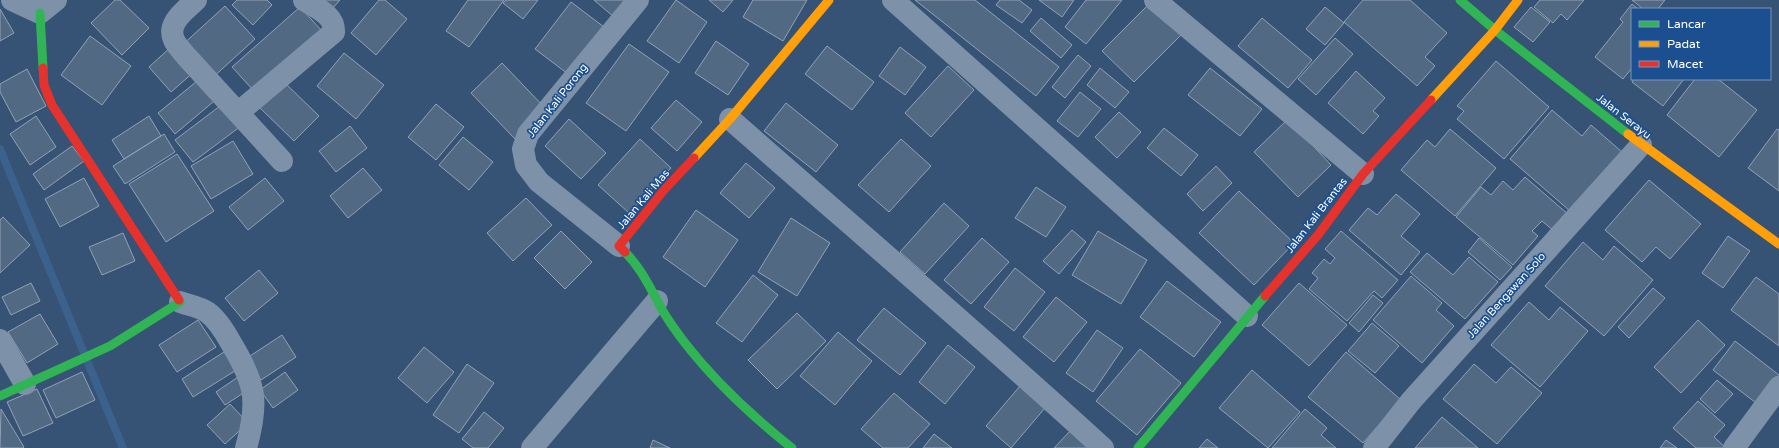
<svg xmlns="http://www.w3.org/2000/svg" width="1779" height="448" font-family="'Varela Round',sans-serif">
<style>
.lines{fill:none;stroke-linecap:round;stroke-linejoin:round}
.stream{stroke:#3b618d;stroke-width:8}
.building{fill:#526984;stroke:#92a2b6}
.street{stroke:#7d92a8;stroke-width:22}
.fast{stroke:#30b455;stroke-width:9}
.slow{stroke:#ff9f0a;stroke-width:9}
.jam{stroke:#e5322d;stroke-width:9}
.labels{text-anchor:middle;stroke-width:3.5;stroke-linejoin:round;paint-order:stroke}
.street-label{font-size:11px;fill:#fff;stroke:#1b4f8f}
</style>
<rect width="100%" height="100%" fill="#365274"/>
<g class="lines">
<path class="stream" d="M0,149L123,448"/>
</g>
<path class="building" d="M115,0H120L149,28L122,55L91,23Z
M237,0H267L272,5L253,25L232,5Z
M322,0H340L332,9Z
M379,0H385L407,19L376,55L351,33Z
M468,0H504L469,47L446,31Z
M506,0H538L523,19L503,3Z
M594,0H630L615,18Z
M676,0L707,22L679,63L647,41Z
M709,0H733L723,12Z
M753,0H807L783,41L743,17Z
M915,0H975L1059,67L1036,96Z
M1000,0H1019L1032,10L1022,23L996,5Z
M1039,0H1074L1062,17Z
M1086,0H1122L1086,44L1065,27Z
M1363,0H1410L1447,33L1425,57L1435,66L1417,86L1344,22Z
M1540,0H1584L1567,20L1561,14L1553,23L1534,7Z
M1632,0H1665L1658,9H1643Z
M571,2L608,30L572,77L535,49Z
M1149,4L1181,35L1134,82L1102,51Z
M1632,4L1638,9H1632V68L1623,79L1595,57L1623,22L1620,19Z
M225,6L255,39L210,80L180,47Z
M300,7L322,31L254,91L232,67Z
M1325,7L1344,23L1325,45L1306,29Z
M1531,7L1550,22L1533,42L1514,27Z
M0,9L14,33L0,41Z
M1041,18L1072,45L1061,58L1030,31Z
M1262,18L1312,60L1288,88L1238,46Z
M90,36L131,66L102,105L61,75Z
M1335,38L1353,54L1316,95L1298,79Z
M716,41L749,64L728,95L695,73Z
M629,44L669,72L626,131L586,103Z
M173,45L195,71L171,92L149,67Z
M827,46L874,82L852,110L805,74Z
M900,47L926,67L905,95L879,76Z
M344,53L384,85L356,119L317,86Z
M1078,55L1091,66L1065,98L1052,87Z
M1496,61L1549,107L1504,159L1457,119L1464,111L1457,106Z
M502,63L546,109L515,139L471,93Z
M948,66L974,90L931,137L905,113Z
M1100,68L1129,92L1115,108L1087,85Z
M1210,68L1262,109L1240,136L1188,95Z
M27,69L46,106L16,122L0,92V84Z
M1356,71L1385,98L1373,111L1379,116L1363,134L1328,103Z
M202,77L219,97L175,134L158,113Z
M1634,79H1684L1663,106L1632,82Z
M1695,79H1718L1757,110L1719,157L1667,115Z
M283,81L319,116L294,141L258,106Z
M1080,92L1101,109L1078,137L1057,121Z
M676,100L702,122L677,151L651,128Z
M224,103L241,126L193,162L175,140Z
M786,103L838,145L816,172L764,131Z
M436,104L464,127L436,160L408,137Z
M1552,110L1582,136L1591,125L1622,152L1570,211L1510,159Z
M1119,112L1141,132L1117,158L1095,137Z
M36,116L56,147L30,165L10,134Z
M149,116L161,136L124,159L112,140Z
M569,119L606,153L581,179L545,146Z
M1288,119L1331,165L1298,197L1254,152Z
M350,126L367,148L336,172L319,151Z
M1164,128L1198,155L1181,176L1147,148Z
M1450,129L1496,168L1455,216L1401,170L1427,140L1435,147Z
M1777,129L1779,130V191L1748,168Z
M164,134L175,152L125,184L113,166Z
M463,137L493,162L469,190L439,165Z
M640,139L671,168L629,213L598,185Z
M901,139L931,166L889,212L858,185Z
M233,141L253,174L211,199L191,166Z
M72,146L84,161L44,190L33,174Z
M177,154L214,211L166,242L129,184Z
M746,163L775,188L749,218L720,193Z
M1216,166L1232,183L1203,211L1187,194Z
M363,168L382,190L348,218L330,196Z
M1525,177L1569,215L1554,231L1542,221L1532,231L1538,236L1513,265L1456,217L1481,187L1491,195L1503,181L1513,190Z
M84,178L99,206L60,227L45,199Z
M265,178L284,201L248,230L229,207Z
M1649,180L1701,224L1670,259L1656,247L1642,262L1605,230Z
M1036,187L1066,207L1046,237L1015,218Z
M1239,191L1294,243L1254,285L1199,233Z
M1396,194L1420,214L1401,236L1420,252L1401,275L1349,230L1368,208L1377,215Z
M526,198L552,225L513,261L487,233Z
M944,203L969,226L925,274L900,252Z
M696,210L738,240L705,287L663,257Z
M3,217L30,245L0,273V220Z
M791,218L830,243L797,296L758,272Z
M1072,230L1086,242L1059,274L1043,261Z
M561,231L592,262L565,289L534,258Z
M1098,231L1147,260L1121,304L1072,275Z
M1341,231L1398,280L1382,298L1374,291L1347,321L1309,289L1318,278L1312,273L1324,259L1330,264L1335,258L1325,249Z
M123,233L135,261L102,275L89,247Z
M1728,236L1750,251L1723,288L1702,273Z
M982,238L1009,262L971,304L944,280Z
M1479,238L1512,267L1500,280L1468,252Z
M1583,242L1603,260L1614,246L1653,280L1604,336L1545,286Z
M1427,253L1453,275L1469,257L1498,282L1465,319L1410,272Z
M1015,268L1045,292L1014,331L984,307Z
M259,270L278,293L244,321L225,298Z
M753,275L778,295L742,342L716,323Z
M1411,276L1442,303L1436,310L1454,326L1422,363L1373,320Z
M1756,277L1779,294V346L1731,310Z
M1167,281L1221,322L1194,357L1140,317Z
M31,283L40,301L11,315L2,297Z
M1299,283L1347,325L1309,366L1262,325Z
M1653,288L1665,298L1629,338L1618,327Z
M1373,295L1383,303L1359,332L1349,323Z
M1056,297L1087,322L1054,362L1023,337Z
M1529,302L1549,320L1560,307L1588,331L1540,387L1491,345Z
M884,308L926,343L900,375L857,340Z
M797,313L826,341L777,389L748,360Z
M40,314L58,344L27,363L8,332Z
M198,320L216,347L177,372L159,345Z
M1698,320L1725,345L1681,393L1654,367Z
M1372,323L1399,346L1375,373L1348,351Z
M1097,330L1123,348L1093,392L1066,373Z
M838,332L872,361L835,405L800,376Z
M282,335L296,357L261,380L247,358Z
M1735,341L1779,375V381L1760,406L1713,370Z
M948,345L975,367L945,404L919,382Z
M424,347L454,372L427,403L398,378Z
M1140,349L1181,383L1137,435L1096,401Z
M227,350L238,369L193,397L182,379Z
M1346,352L1401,400L1363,443L1308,397Z
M467,364L494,383L459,433L433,415Z
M1474,364L1496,383L1511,367L1542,393L1497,444L1443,399Z
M1252,370L1300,412L1268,448L1219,408Z
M82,372L95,400L56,418L43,390Z
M285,372L298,390L273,408L260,390Z
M241,375L251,388L225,405L216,392Z
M1717,380L1733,394L1715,413L1700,399Z
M1020,386L1045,408L1011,448L986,426Z
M37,389L53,423L23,436L7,402Z
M894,393L930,424L908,448H883L861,429Z
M1698,401L1725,425L1714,437L1726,448H1696L1673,428Z
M230,404L248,423L225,444L207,425Z
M1,409L24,447L23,448H0Z
M1305,409L1327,428L1321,435L1336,448H1272Z
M484,412L504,428L488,448H473L462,439Z
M1442,417L1478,448H1415Z
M1072,429L1092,448H1054Z
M934,434L952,448H923Z
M1207,439L1218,448H1199Z
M653,440L670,448H650Z
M1666,440L1677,448H1660Z"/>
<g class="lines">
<path class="street" d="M12,0L40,13L56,0
M196,0C186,10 166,23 174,40C176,45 182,51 186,56L282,161
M893,0L1247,316
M1155,0L1363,174
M239,112L334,32C335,15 316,8 304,0
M730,119C854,228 981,336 1103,448
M619,246L539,182L526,165L523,149L528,134L638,0
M180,302C188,305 200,307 207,312C217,319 225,332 231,343C256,384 259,402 246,448
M0,340L25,384
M532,448L657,301
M1374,448L1411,401L1641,145
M1734,448L1779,387"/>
<path class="fast" d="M1460,0L1495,30L1628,134
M40,13L43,68
M625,252C639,266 647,282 657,300C664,315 675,330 685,343C716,383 753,417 792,448
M0,396L110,346L180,302L179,300
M1138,448L1265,296"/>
<path class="slow" d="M1431,100L1495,30L1518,0
M1628,134L1779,244
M694,158L730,119L829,0"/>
<path class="jam" d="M43,68L44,85L52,105L179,300
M625,252L619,246L664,190L694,158
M1265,296L1318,235L1363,174L1431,100"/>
</g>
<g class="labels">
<g class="street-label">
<text transform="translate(557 100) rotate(-52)" y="4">Jalan Kali Porong</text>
<text transform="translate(1624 116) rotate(38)" y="4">Jalan Serayu</text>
<text transform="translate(643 199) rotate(-50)" y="4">Jalan Kali Mas</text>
<text transform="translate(1316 215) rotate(-52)" y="4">Jalan Kali Brantas</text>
<text transform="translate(1506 295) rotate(-48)" y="4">Jalan Bengawan Solo</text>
</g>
</g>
<rect x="1631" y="8" width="140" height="72" fill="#1b4f8f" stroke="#7695bc"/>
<rect x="1639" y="21" width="20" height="6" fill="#30b455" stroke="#7695bc"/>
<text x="1667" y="28" font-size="12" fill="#ffffff">Lancar</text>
<rect x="1639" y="41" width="20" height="6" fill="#ff9f0a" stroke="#7695bc"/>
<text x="1667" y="48" font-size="12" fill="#ffffff">Padat</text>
<rect x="1639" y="61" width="20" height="6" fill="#e5322d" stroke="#7695bc"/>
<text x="1667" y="68" font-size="12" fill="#ffffff">Macet</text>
</svg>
